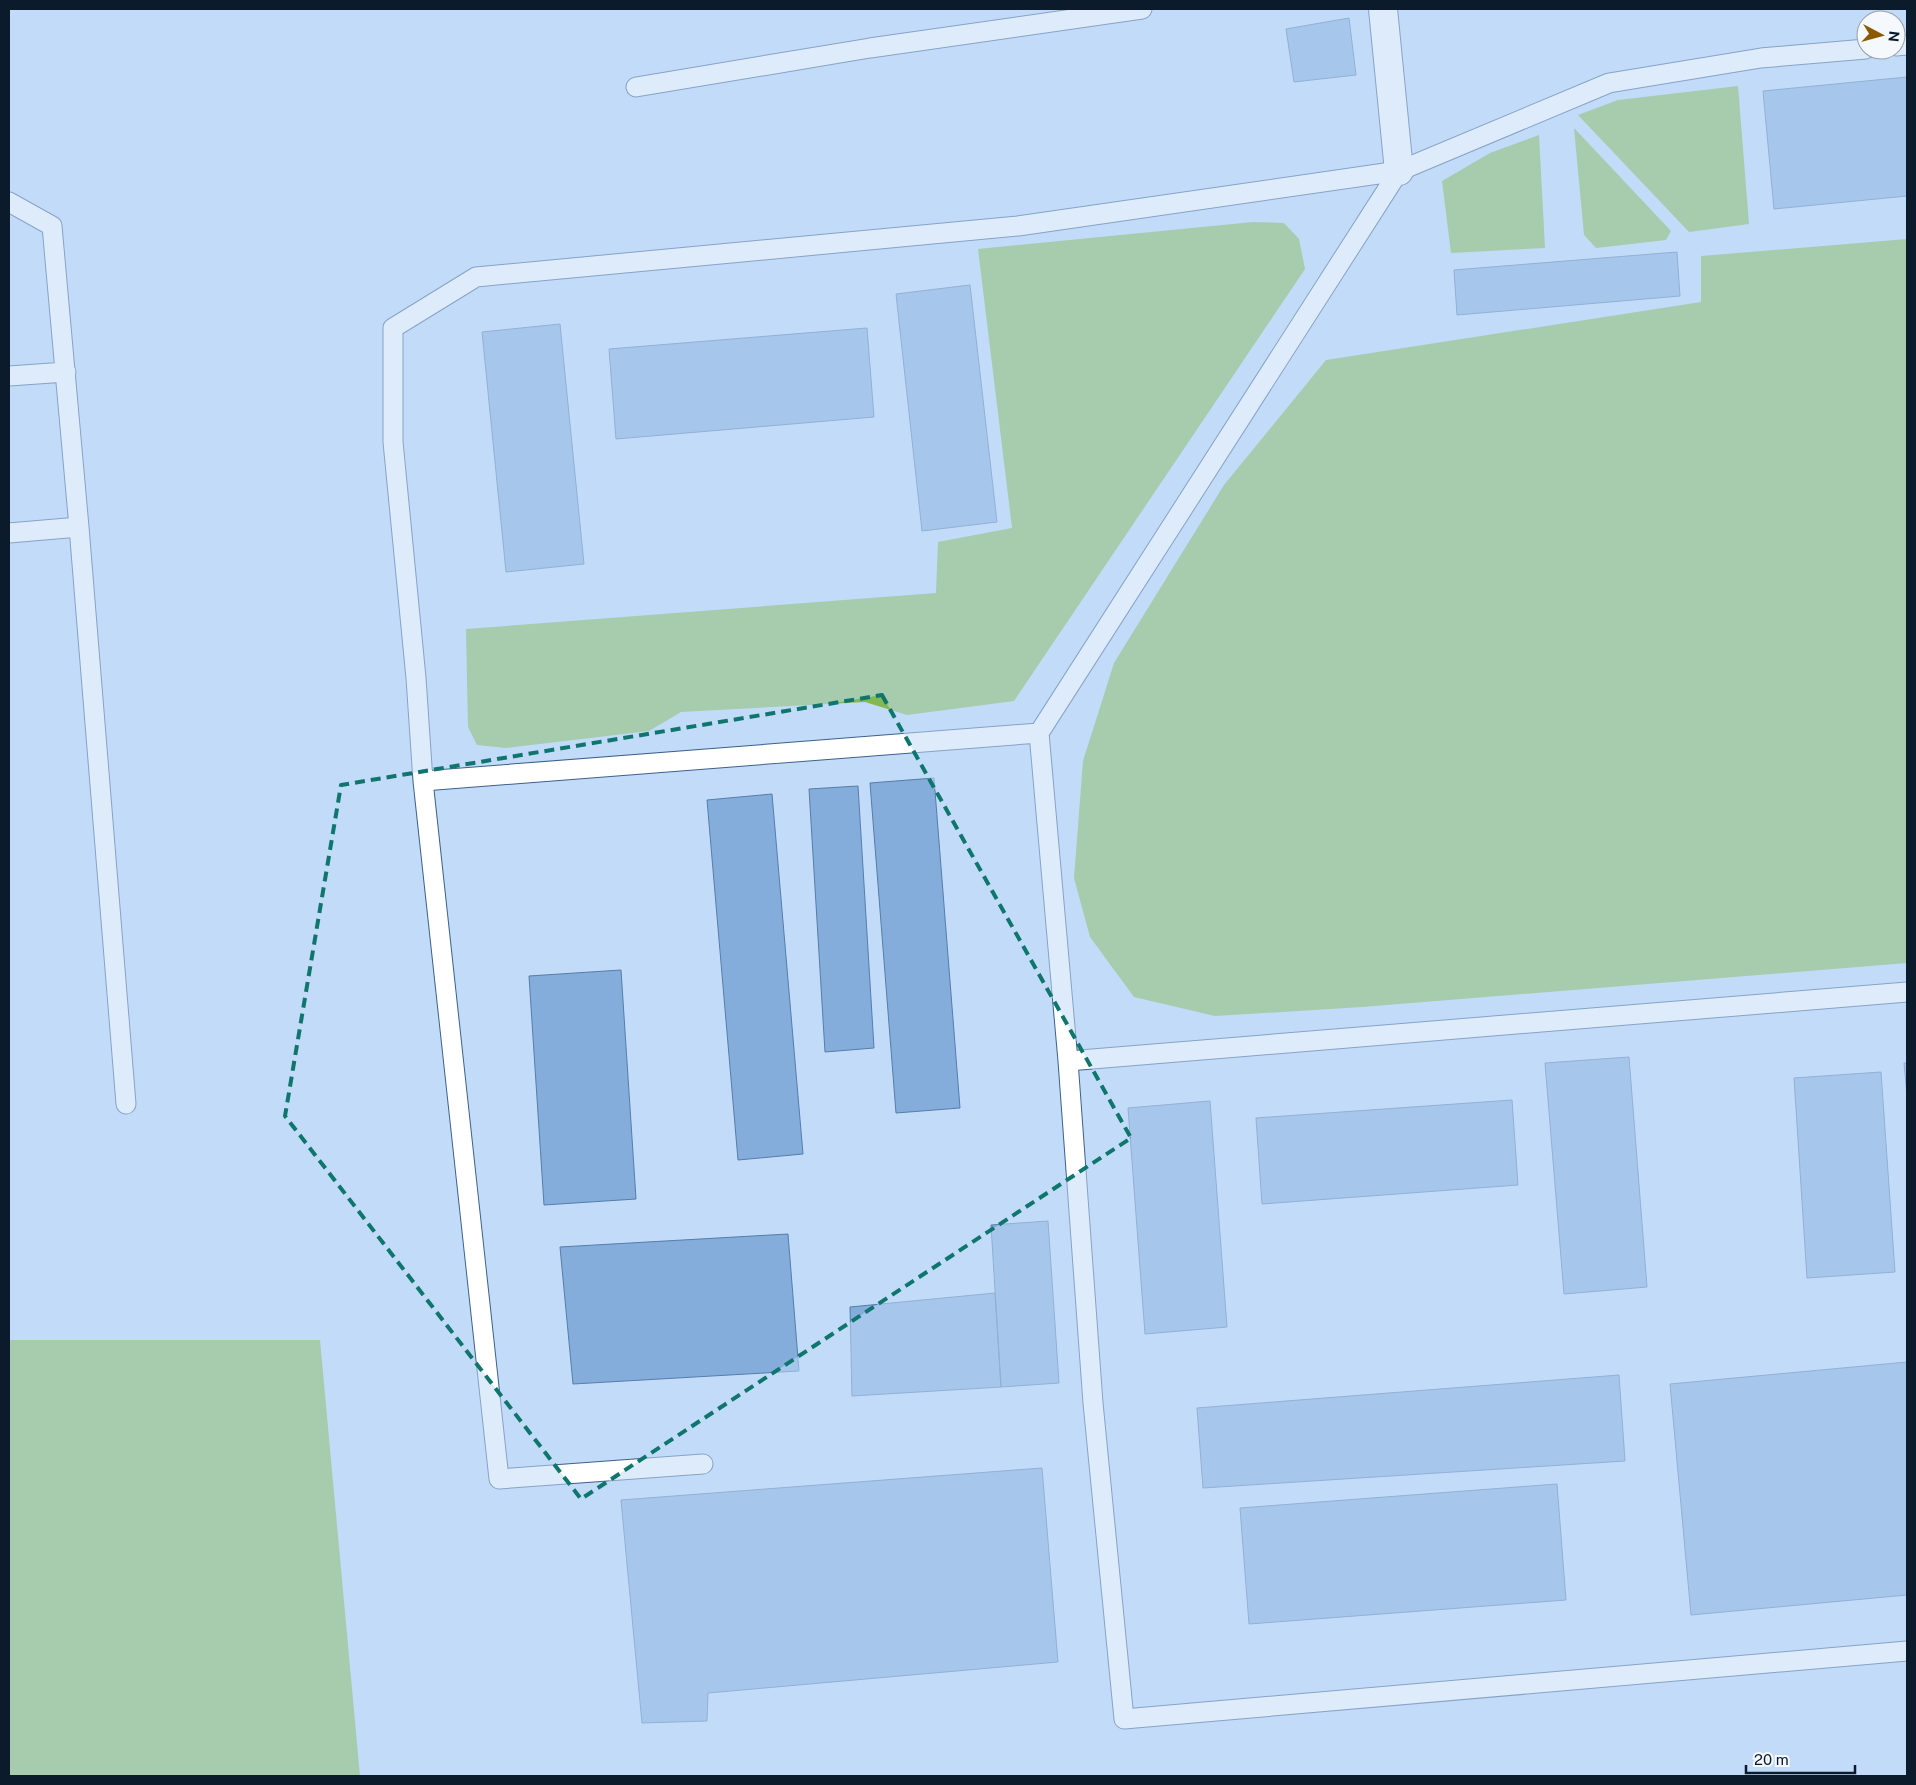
<svg xmlns="http://www.w3.org/2000/svg" width="1916" height="1785" font-family="'Public Sans',sans-serif">
<style>
.green{fill:#84b853}
.building{fill:#84addb;stroke:#567da9}
.lines{fill:none;stroke-linecap:round;stroke-linejoin:round}
.service-casing{stroke:#3b618b;stroke-width:21}
.minor-casing{stroke:#3b618b;stroke-width:30}
.service{stroke:#fff;stroke-width:19}
.minor{stroke:#fff;stroke-width:28}
.marked{fill:none;stroke:#0f766e;stroke-width:4;stroke-dasharray:10 6;stroke-linejoin:round}
</style>
<rect width="100%" height="100%" fill="#c2dbf8"/>
<path class="green" d="M1738,86L1749,224L1689,232L1578,115L1618,100Z
M1574,128L1671,231L1666,240L1596,248L1584,235Z
M1539,135L1545,248L1451,253L1442,181L1490,153Z
M1253,222L1284,223L1299,239L1305,269L1014,701L907,715L865,702L681,712L649,731L506,748L477,745L468,727L466,629L936,593L938,542L1012,528L978,249Z
M1907,239V963L1362,1007L1215,1016L1134,997L1090,937L1074,878L1083,761L1114,663L1224,485L1326,360L1701,302V256Z
M9,1340H320L360,1776H9Z"/>
<path class="building" d="M1349,18L1356,75L1294,82L1286,29Z
M1907,77V196L1774,209L1763,91Z
M1677,252L1680,296L1457,315L1454,270Z
M970,285L997,522L922,531L896,294Z
M560,324L584,564L506,572L482,332Z
M867,328L874,417L616,439L609,349Z
M934,778L960,1108L896,1113L870,783Z
M858,786L874,1048L825,1052L809,789Z
M772,794L803,1154L738,1160L707,800Z
M621,970L636,1199L544,1205L529,976Z
M1629,1057L1647,1287L1564,1294L1545,1063Z
M1904,1063H1907V1096Z
M1881,1072L1895,1272L1807,1278L1794,1078Z
M1512,1100L1518,1185L1262,1204L1256,1118Z
M1210,1101L1227,1327L1145,1334L1128,1108Z
M1048,1221L1059,1383L1001,1387L991,1225Z
M788,1234L799,1371L573,1384L560,1247Z
M995,1293L1001,1387L852,1396L850,1307Z
M1907,1362V1595L1691,1615L1670,1384Z
M1619,1375L1625,1461L1203,1488L1197,1408Z
M1042,1468L1058,1662L708,1693L707,1721L642,1723L621,1500Z
M1557,1484L1566,1600L1249,1624L1240,1508Z"/>
<g class="lines">
<g class="service-casing">
<path id="service" d="M1896,46L1907,45
M636,87L870,48L1142,9
M1399,171L1039,733L1068,1061L1907,992
M9,202L52,226L79,527L126,1104
M9,376L66,372
M9,533L79,527
M1039,733L423,781L416,678L393,442V328L476,277L1018,226L1399,171L1609,83L1761,58L1866,49
M423,781L499,1479L703,1464
M1068,1061L1093,1403L1124,1719L1907,1651"/>
</g>
<g class="minor-casing">
<path id="minor" d="M1383,9L1399,171"/>
</g>
<use href="#service" class="service"/>
<use href="#minor" class="minor"/>
</g>
<path d="M0 0H1916V1785H0ZM882,695L1131,1138L581,1499L285,1116L341,785Z" fill="#c2dbf8" fill-opacity=".55" fill-rule="evenodd"/>
<path class="marked" d="M882,695L1131,1138L581,1499L285,1116L341,785Z"/>
<rect width="1916" height="1785" fill="none" stroke="#0b1b2c" stroke-width="20"/>
<g transform="translate(1881 35) rotate(96)"><circle r="24" fill="#f5f9fe" stroke="#97a0aa"/>
<path d="M0-4L9 19L0 12L-9 19Z" fill="#8b5902"/>
<text y="-8" font-size="14" font-weight="bold" text-anchor="middle" fill="#0b1b2c">N</text>
</g>
<path d="M1746 1765v8h109v-8" fill="none" stroke="#0b1b2c" stroke-width="2.5"/>
<text x="1754" y="1765" font-size="15" fill="#0b1b2c" stroke="#f5f9fe" stroke-width="4" paint-order="stroke">20 m</text>
</svg>
